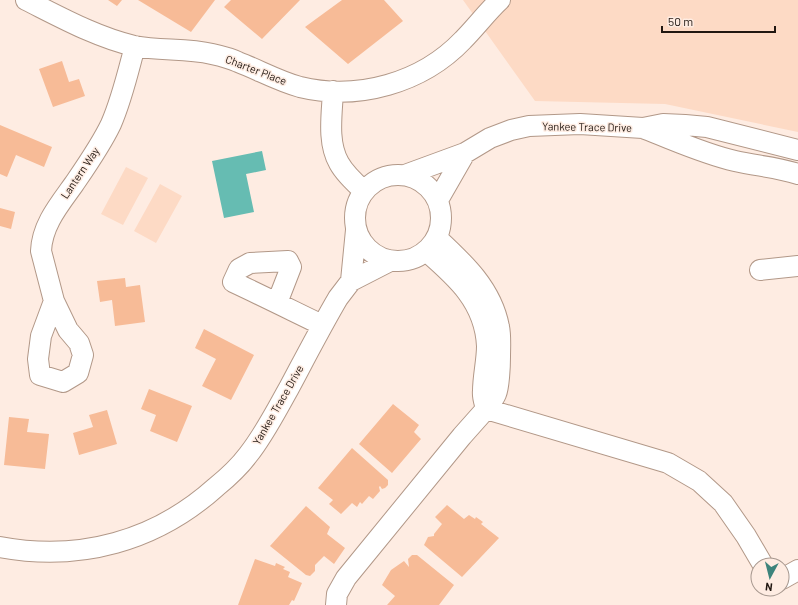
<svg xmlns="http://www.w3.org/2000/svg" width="798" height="605" font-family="Barlow,sans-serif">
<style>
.green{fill:#fddac5}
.water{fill:#66bcb2}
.building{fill:#f7bb97}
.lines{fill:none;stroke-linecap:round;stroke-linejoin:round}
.minor-casing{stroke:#b29888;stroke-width:22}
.minor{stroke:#fff;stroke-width:20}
.labels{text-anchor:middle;stroke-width:3;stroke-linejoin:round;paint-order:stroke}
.street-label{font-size:11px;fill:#211711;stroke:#feece2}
</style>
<rect width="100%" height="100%" fill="#feece2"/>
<path class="green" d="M463,0H798V132L665,104L535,101Z
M126,167L148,178L123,225L101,214Z
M160,184L182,196L156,243L134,231Z"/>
<path class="water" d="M262,151L266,170L246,174L254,212L224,218L212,161Z"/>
<path class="building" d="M108,0H122L117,6Z
M138,0H215L191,32Z
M231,0H300L262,39L224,7Z
M342,0H384L403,21L348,64L305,27Z
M62,61L69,82L79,79L85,96L53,107L39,69Z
M0,125L52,147L44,167L16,155L7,177L0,174Z
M0,208L15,212L11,229L0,226Z
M125,278L126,287L140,285L145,322L115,326L112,300L100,302L97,281Z
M204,329L254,355L231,400L202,386L216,359L195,348Z
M149,389L192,406L177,442L150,431L156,415L141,409Z
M393,404L419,425L414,432L421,439L392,473L359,444Z
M107,410L117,444L79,455L73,433L93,427L89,415Z
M9,417L29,419L27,432L49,434L45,469L4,465Z
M352,448L388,480V485L385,488L382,489L380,486L379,487L380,491L373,499L369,496L362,504L360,502L357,507L352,503L341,514L329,504L333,500L318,488Z
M447,505L464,519L469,515L475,519L476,517L483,522L481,524L499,538L462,577L424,545L428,537L434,536V534L442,524L435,517Z
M306,506L330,527L327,534L345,548L334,564L324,556L315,565V571L310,576L306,575L270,546Z
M412,555H417L454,585L439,605H387L395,596L382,585L391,570L404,561L409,567L408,559Z
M255,559L275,566L276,563L285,567L283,569L290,572L288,577L302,583L294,601L292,600L289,605H238Z"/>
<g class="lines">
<g class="minor-casing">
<path id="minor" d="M26,0C60,17 96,37 134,46C160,51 187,48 212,54C221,56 230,58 238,62C259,70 278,81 300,87C358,101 422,83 463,40C476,27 487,12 500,0
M333,91C332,114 327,142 339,163C345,174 355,183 364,191
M645,129C674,140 704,154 735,161C756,166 777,167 798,174
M355 218a43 43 0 1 1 86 0a43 43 0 1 1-86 0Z
M405,175L465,153L490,138L511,130L529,126L580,124L643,128L663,124L685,125L707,127L798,150
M438,200L465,153
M426,251C456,277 485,302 487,346C487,361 483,376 483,391C482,397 485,404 486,409C489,405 494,399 496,394C499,387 500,366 500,357C500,348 501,336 499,327C492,289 464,263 437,238
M760,270L798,266
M351,281L356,230
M54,301L41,336L38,359L40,375L63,382L78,373L83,355L79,343L68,330L54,301L41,251C42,225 59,205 74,184C87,165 101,145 111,124C122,99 128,72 135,46
M277,303L291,267L288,261L250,263L239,269L233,282C263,296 293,311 322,325
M0,547C80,562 156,541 216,487C227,478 239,467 248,455C264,435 276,411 289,388C305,358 321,327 338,298L351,281L390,261
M782,579L798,570
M336,605L337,594L346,578L462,436L486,409L668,463L699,481L723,503L746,536L763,565"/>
</g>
<use href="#minor" class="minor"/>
</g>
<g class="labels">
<g class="street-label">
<text transform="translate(256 70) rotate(21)" y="4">Charter Place</text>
<text transform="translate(587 127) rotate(1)" y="4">Yankee Trace Drive</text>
<text transform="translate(80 173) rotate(-56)" y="4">Lantern Way</text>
<text transform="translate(278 405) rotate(-60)" y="4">Yankee Trace Drive</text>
</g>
</g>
<g transform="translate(770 577) rotate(187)"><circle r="19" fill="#feece2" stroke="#a6978e"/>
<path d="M0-3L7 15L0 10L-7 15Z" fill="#3d847c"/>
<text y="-6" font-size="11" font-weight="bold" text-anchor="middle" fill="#211711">N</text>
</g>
<path d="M662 26v6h113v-6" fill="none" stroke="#211711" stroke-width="2"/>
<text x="668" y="26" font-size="12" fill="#211711" stroke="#feece2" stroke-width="3" paint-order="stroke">50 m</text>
</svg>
